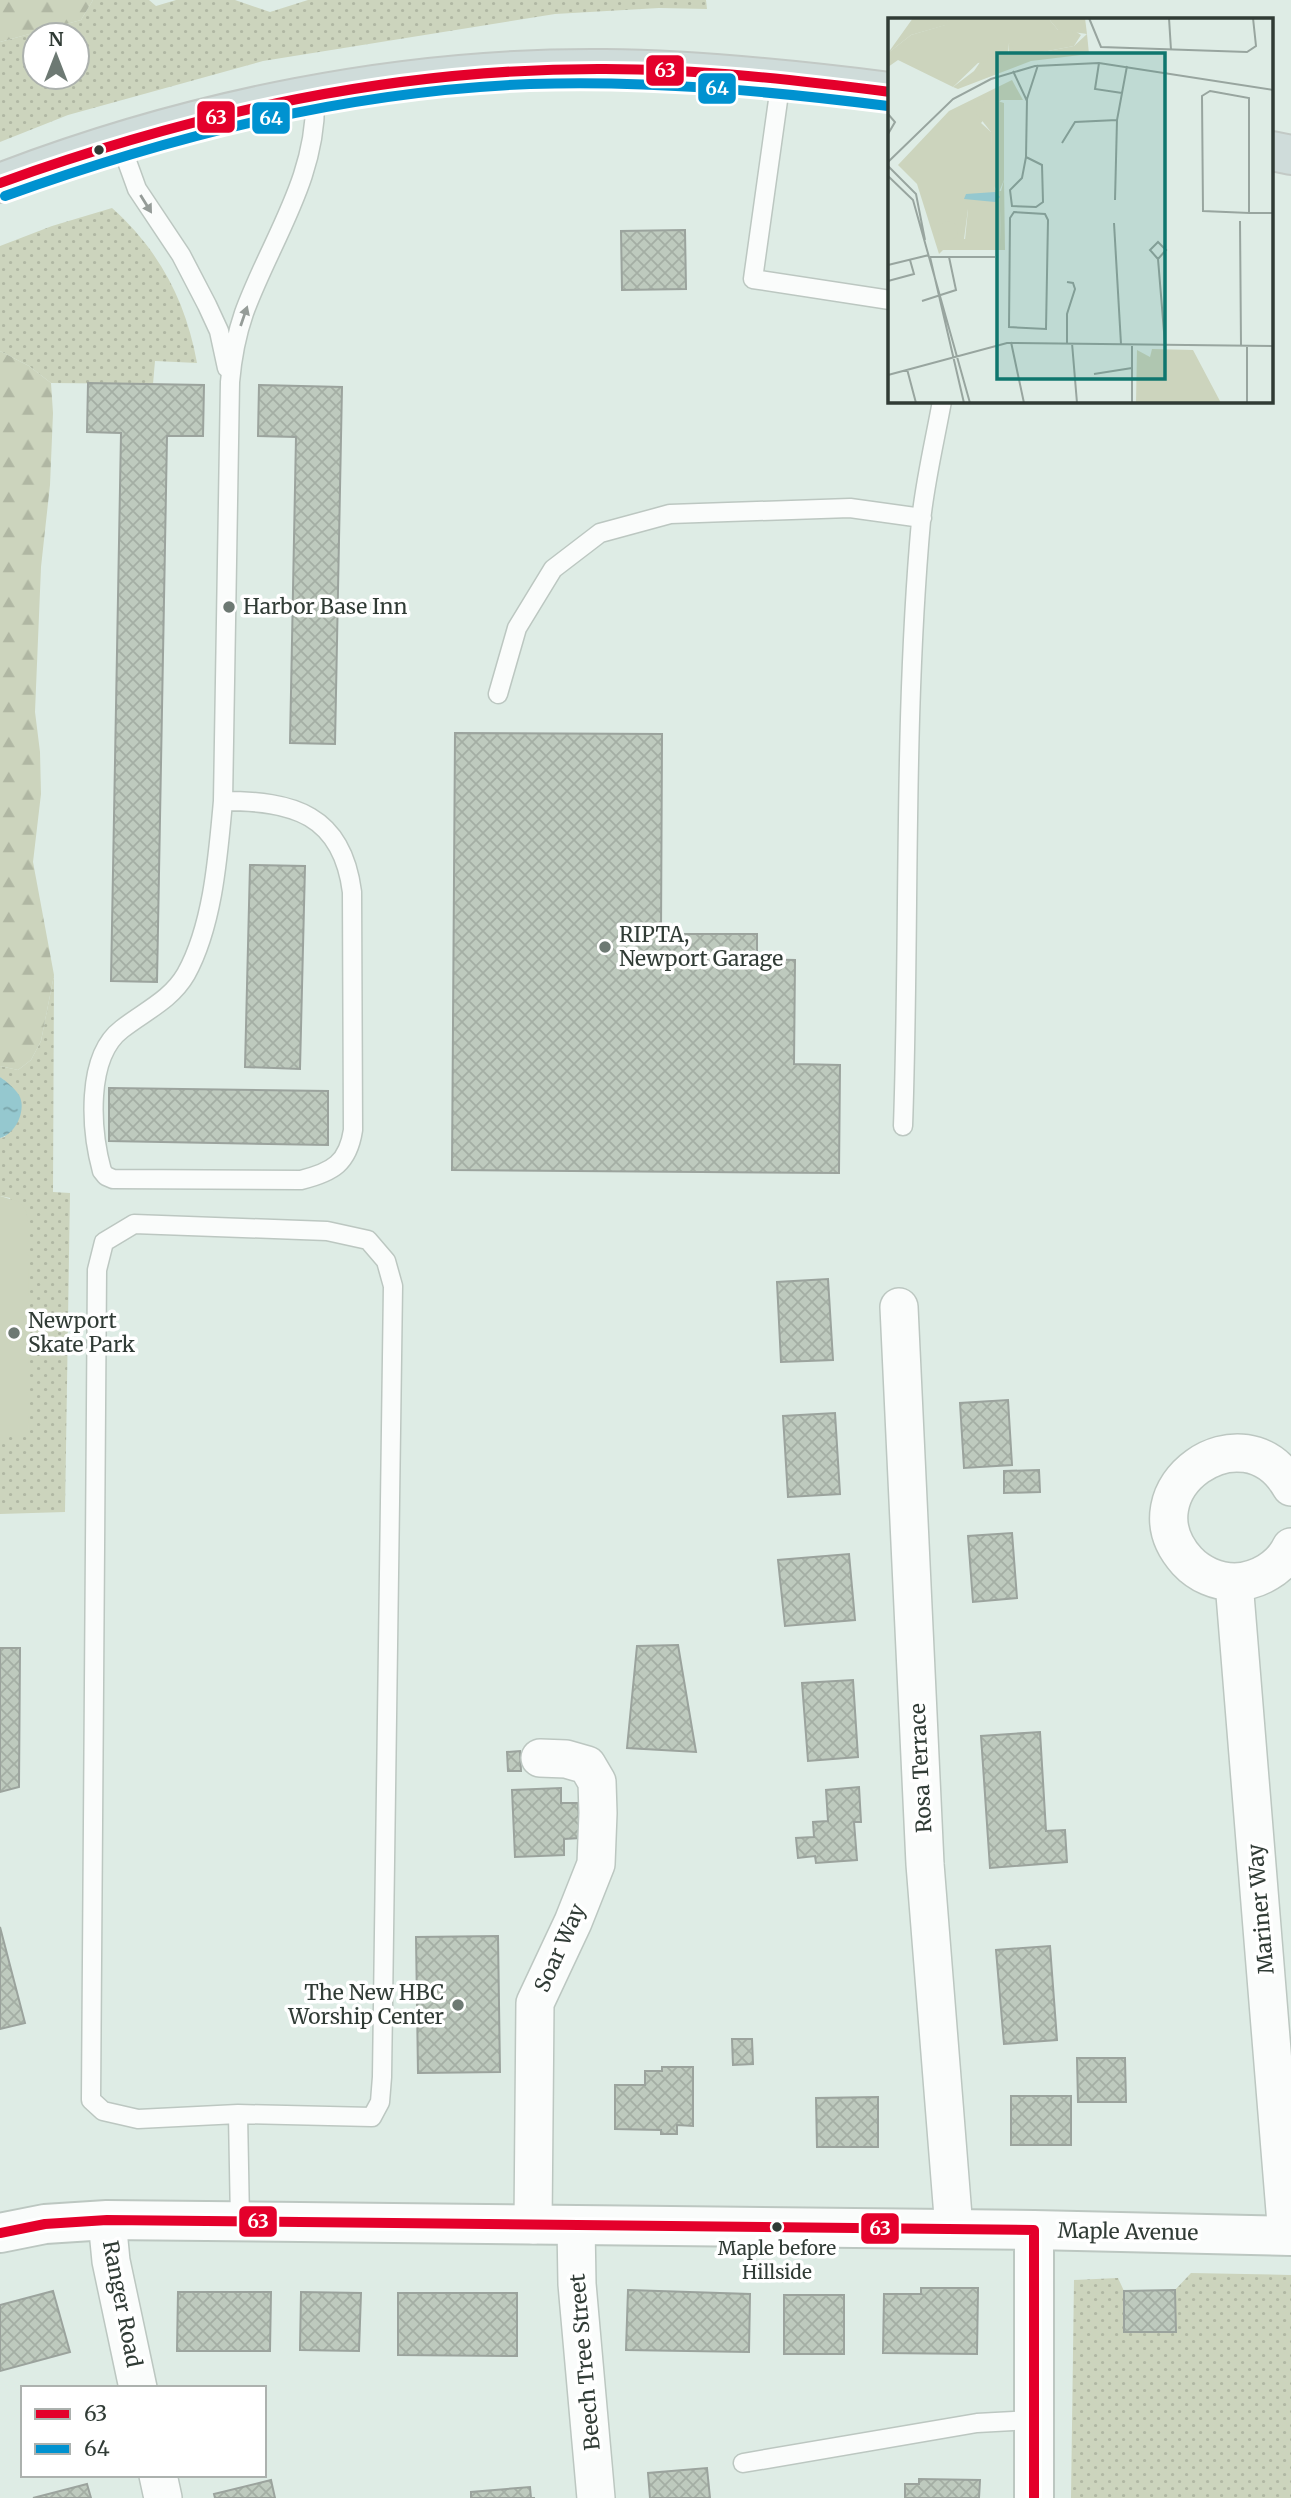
<svg xmlns="http://www.w3.org/2000/svg" width="1291" height="2498" font-family="Merriweather,serif">
<style>
.grass{fill:url(#grass-dots);fill-rule:evenodd}
.forest{fill:url(#forest-firs)}
.pitch{fill:#ccd4bd}
.water{fill:url(#water-ripples)}
.building{fill:url(#building-cross-hatch);stroke:#9ba39d;stroke-width:2}
.lines{fill:none;stroke-linecap:round;stroke-linejoin:round}
.service-casing{stroke:#bcc7c1;stroke-width:21}
.minor-casing{stroke:#bcc7c1;stroke-width:40}
.tertiary-casing{stroke:#bcc7c1;stroke-width:42}
.trunk-casing{stroke:#c2c9c5;stroke-width:42}
.service{stroke:#fafcfb;stroke-width:18}
.minor{stroke:#fafcfb;stroke-width:37}
.tertiary{stroke:#fafcfb;stroke-width:38}
.trunk{stroke:#cfdcda;stroke-width:38}
.bus-1-casing{stroke:#fff;stroke-width:16}
.bus-2-casing{stroke:#fff;stroke-width:16}
.bus-1{stroke:#e4002b;stroke-width:10}
.bus-2{stroke:#0092d0;stroke-width:10}
.oneway{fill:#959c98}
.bus-dot{fill:#303b35;stroke:#fff;stroke-width:2.5}
.poi-dot{fill:#6d7973;stroke:#fff;stroke-width:2.5}
.labels{text-anchor:middle;stroke-width:7;stroke-linejoin:round;paint-order:stroke}
.bus-label{font-size:19px;fill:#303b35;stroke:#fff}
.poi-label{font-size:21px;fill:#303b35;stroke:#fff;text-anchor:start}
.street-label{font-size:21px;fill:#303b35;stroke:#fff}
.inset-road{fill:none;stroke:#98a59f;stroke-width:2}
.view{fill:#0f766e;fill-opacity:0.15;stroke:#0f766e;stroke-width:3.5}
.inset-edge{fill:none;stroke:#303b35;stroke-width:3.5}
.line-badge{stroke:#fff;stroke-width:2.5}
.badge-label{font-size:19px;text-anchor:middle;font-weight:bold;fill:#fff}
</style>
<defs>
<pattern id="grass-dots" width="8" height="8" patternUnits="userSpaceOnUse" patternTransform="scale(1.75)"><rect width="8" height="8" fill="#ccd4bd"/><path d="M2 2h.1M6 6h.1" fill="none" stroke="#b0b7a3" stroke-width="1.8" stroke-linecap="round"/></pattern>
<pattern id="forest-firs" width="22" height="20" patternUnits="userSpaceOnUse" patternTransform="scale(1.75)"><rect width="22" height="20" fill="#ccd4bd"/><path d="M5 1l3.5 6h-7zM16 11l3.5 6h-7z" fill="#b0b7a3"/></pattern>
<pattern id="water-ripples" width="26" height="14" patternUnits="userSpaceOnUse" patternTransform="scale(1.75)"><rect width="26" height="14" fill="#95c8cf"/><path d="M2 4q2-2 4 0t4 0M15 11q2-2 4 0t4 0" fill="none" stroke="#7aa4a9"/></pattern>
<pattern id="building-cross-hatch" width="8" height="8" patternUnits="userSpaceOnUse" patternTransform="scale(1.75)"><rect width="8" height="8" fill="#becabe"/><path d="M0 0l8 8M0 8l8-8" fill="none" stroke="#a4aea4"/></pattern>
</defs>
<rect width="100%" height="100%" fill="#deece5"/>
<path class="grass" d="M93,0H149L156,6L176,0H235L270,12L308,0H706L707,9L659,8L555,14L263,61L68,115L0,142V42L81,20ZM35,35H77V77H35Z
M112,208C159,250 186,301 197,363L155,361L153,384L51,383L29,366L0,351V246L52,226Z
M54,975L53,1192L70,1193L65,1512L0,1514V1435H29L10,1198L0,1196V1138L5,1137L11,1086L0,1077V1066L18,1070L31,1060L41,1041Z
M1191,2273L1291,2275V2498H1071L1074,2280L1118,2278L1124,2291L1125,2332H1175V2290Z"/>
<path class="forest" d="M0,0H93L81,20L0,42Z
M0,351L29,366L51,383L53,413L50,485L41,567L35,712L40,752L41,794L33,862L54,975L41,1041L31,1060L18,1070L0,1066Z"/>
<path class="pitch" d="M0,1196L20,1202L26,1211L28,1221L29,1435H0Z"/>
<path class="water" d="M0,1077C7,1082 16,1089 20,1097C26,1112 15,1134 0,1138Z"/>
<path class="building" d="M685,230L686,289L622,290L621,231Z
M88,383L204,385L203,436H167L157,982L111,981L121,433L87,432Z
M259,385L342,387L335,744L290,743L296,437L258,436Z
M455,733L662,734L661,934H757V959L795,960L794,1064L840,1065L839,1173L452,1170Z
M250,865L305,866L300,1069L245,1067Z
M109,1088L328,1091V1145L109,1141Z
M828,1279L833,1360L781,1362L777,1282Z
M1008,1400L1012,1465L964,1468L960,1403Z
M835,1413L840,1494L788,1497L783,1416Z
M1039,1470L1040,1492L1004,1493V1471Z
M1012,1533L1017,1598L973,1602L968,1536Z
M849,1554L855,1620L785,1626L778,1560Z
M678,1645L696,1752L627,1748L637,1646Z
M0,1648H20L19,1787L0,1792Z
M853,1680L858,1757L808,1761L802,1683Z
M1040,1732L1046,1831L1065,1830L1067,1862L990,1868L981,1736Z
M520,1751L521,1771H508L507,1752Z
M859,1787L861,1822H854L857,1860L816,1863L815,1856L798,1858L796,1838L814,1837L813,1822L828,1821L826,1790Z
M561,1788V1803H578L580,1838L564,1839V1855L515,1857L512,1790Z
M0,1927L25,2023L0,2029Z
M498,1936L500,2072L418,2073L416,1937Z
M1050,1946L1057,2040L1004,2044L996,1950Z
M732,2039H752L753,2064L733,2065Z
M1077,2058H1125L1126,2102H1078Z
M662,2067H693V2126L677,2125V2134H661V2130L615,2129V2085H645V2071H662Z
M1011,2096H1071V2145H1011Z
M878,2097V2147H817L816,2098Z
M921,2288H978L977,2354L883,2353L884,2294H921Z
M628,2290L750,2294L749,2352L626,2350Z
M1175,2290L1176,2332H1124V2291Z
M53,2291L70,2352L0,2371V2305Z
M178,2292H271L270,2351H177Z
M301,2292L361,2293L359,2351L300,2350Z
M398,2293H517V2356L398,2355Z
M784,2295H844V2354H784Z
M707,2468L710,2498H650L648,2473Z
M919,2479L980,2480L979,2498H905V2484H919Z
M271,2480L275,2498H215L214,2494Z
M87,2484L91,2498H33Z
M530,2487L531,2498H535H471V2492Z"/>
<g class="lines">
<g class="service-casing">
<path id="service" d="M781,79L753,279L890,300
M120,142L137,189L181,255L207,305L219,331L227,368
M498,694L517,628L553,569L600,533L670,514L850,508L922,518
M223,801C293,801 342,814 352,892L353,1130C348,1163 333,1172 301,1180L113,1179L106,1176L102,1171C91,1131 85,1057 122,1029C145,1011 171,1000 186,974C213,925 218,856 223,801Z
M223,801L230,382C232,359 236,336 244,313C271,239 318,178 315,95
M903,1126C910,925 903,722 921,521C925,481 935,440 942,401
M134,1224L327,1231L368,1240L386,1261L393,1286L382,2077L380,2102L372,2117L238,2114L138,2119L103,2111L91,2100L97,1270L104,1242Z
M238,2114L240,2221
M743,2463L977,2423L1034,2420"/>
</g>
<g class="minor-casing">
<path id="minor" d="M899,1307L925,1864L954,2229
M1291,1487C1244,1404 1123,1490 1187,1561C1199,1574 1217,1582 1235,1582C1258,1581 1281,1568 1291,1547
M1234,1582L1287,2236
M107,2220L111,2261L138,2388
M533,2225L535,2003L573,1922L596,1864L598,1813L597,1782L587,1765L566,1759L540,1758
M576,2225L577,2284L596,2498
M158,2475L163,2498"/>
</g>
<g class="tertiary-casing">
<path id="tertiary" d="M0,2233L45,2224L107,2220L1034,2230L1291,2236
M1034,2498V2230"/>
</g>
<g class="trunk-casing">
<path id="trunk" d="M1272,151L1291,155
M0,183C190,110 401,67 605,69C701,70 796,80 890,92"/>
</g>
<use href="#service" class="service"/>
<use href="#minor" class="minor"/>
<use href="#tertiary" class="tertiary"/>
<use href="#trunk" class="trunk"/>
<g class="bus-1-casing">
<path id="bus-1" d="M0,183C197,112 395,68 605,69C700,69 796,80 890,92
M1034,2230V2498
M0,2233L45,2224L107,2220L1034,2230"/>
</g>
<g class="bus-2-casing">
<path id="bus-2" d="M5,196C174,135 349,91 530,84C650,80 769,91 888,106"/>
</g>
<use href="#bus-1" class="bus-1"/>
<use href="#bus-2" class="bus-2"/>
</g>
<defs><path id="oneway-solid" d="M-6-.8H1V-3.2L6.5 0L1 3.2V.8H-6Z" transform="scale(1.75)"/></defs>
<g class="oneway">
<use href="#oneway-solid" transform="translate(146 204) rotate(58)"/>
<use href="#oneway-solid" transform="translate(244 316) rotate(-71)"/>
</g>
<g class="bus-dot">
<circle cx="99" cy="150" r="6"/>
<circle cx="777" cy="2227" r="6"/>
</g>
<g class="poi-dot">
<circle cx="229" cy="607" r="7"/>
<circle cx="605" cy="947" r="7"/>
<circle cx="14" cy="1333" r="7"/>
<circle cx="458" cy="2005" r="7"/>
</g>
<g class="labels">
<g class="bus-label">
<text x="777" y="2255">Maple before<tspan x="777" dy="24">Hillside</tspan></text>
</g>
<g class="poi-label">
<text x="243" y="614">Harbor Base Inn</text>
<text x="619" y="942">RIPTA,<tspan x="619" dy="24">Newport Garage</tspan></text>
<text x="28" y="1328">Newport<tspan x="28" dy="24">Skate Park</tspan></text>
<text x="444" y="2000" text-anchor="end">The New HBC<tspan x="444" dy="24">Worship Center</tspan></text>
</g>
<g class="street-label">
<text transform="translate(921 1768) rotate(-93)" y="7">Rosa Terrace</text>
<text transform="translate(1261 1909) rotate(-95)" y="7">Mariner Way</text>
<text transform="translate(560 1948) rotate(-66)" y="7">Soar Way</text>
<text transform="translate(1128 2232) rotate(1)" y="7">Maple Avenue</text>
<text transform="translate(122 2304) rotate(79)" y="7">Ranger Road</text>
<text transform="translate(585 2362) rotate(-95)" y="7">Beech Tree Street</text>
</g>
</g>
<g transform="translate(888 18)">
<rect width="385" height="385" fill="#deece5"/>
<path d="M25,0H61L58,7L23,17L0,35ZM199,16L201,36L143,43L70,71L65,69L86,53L99,34H121V25L144,36L186,28ZM124,62L135,82H113L93,105L103,114L107,172L113,173L116,162L117,232H55L51,236L29,166L10,147L61,93ZM80,191L112,193L113,222L76,221ZM264,331L305,332L333,385H248L249,332L262,339Z" fill="#ccd4bd" fill-rule="evenodd"/>
<path d="M61,0H160L170,12L184,11L193,17L186,28L144,36L129,35L121,25L120,37L106,41L100,35L99,44L90,45L65,69L10,42L0,49V35L23,17L57,7ZM99,80L116,85V162L111,174L104,166L103,114L88,95L90,85Z" fill="#ccd4bd"/>
<path d="M160,0H197L199,16L170,12Z" fill="#ccd4bd"/>
<path d="M80,191H112L113,222H77ZM50 213a10 10 0 1 1 20 0a10 10 0 1 1-20 0Z" fill="#ccd4bd"/>
<path d="M107,174L112,179L107,184L76,181L78,176Z" fill="#95c8cf"/>
<path class="inset-road" d="M201,0L213,29L359,34L368,28L365,0M281,0L283,32M211,45L207,71L234,75M125,53L139,83M322,73L361,80V195L315,193L314,78ZM0,96L7,104L0,116M174,125L187,104L229,102M138,139L154,147L155,184L148,189L124,188L122,172L134,160ZM138,139L139,81L150,47M0,144L65,81L103,61L147,48L211,45L385,72M0,148L28,176L37,222M0,158L25,182L82,385M227,182L229,102L239,48M126,194L157,196L160,202L158,311L121,309L122,200ZM361,195H385M352,203L353,328M226,205L233,326M42,239L76,385M42,239H107M270,241L278,232L270,224L262,232L270,241L277,326M0,247L41,237M0,263L26,256L22,242M34,283L68,272L61,239M123,324L136,385M179,325V296L187,271L185,265L179,264M184,325L189,385M359,328V385M19,351L28,385M206,356L244,350M0,357L119,325L385,328M244,385V326"/>
<path class="view" d="M109,35H277V361H109Z"/>
<rect width="385" height="385" class="inset-edge"/>
</g>
<g class="line-badge">
<rect x="645" y="54" width="40" height="33" rx="7" fill="#e4002b"/>
<rect x="697" y="72" width="40" height="33" rx="7" fill="#0092d0"/>
<rect x="196" y="100" width="40" height="34" rx="7" fill="#e4002b"/>
<rect x="251" y="101" width="40" height="34" rx="7" fill="#0092d0"/>
<rect x="238" y="2205" width="40" height="33" rx="7" fill="#e4002b"/>
<rect x="860" y="2212" width="40" height="33" rx="7" fill="#e4002b"/>
</g>
<g class="badge-label">
<text x="665" y="77">63</text>
<text x="717" y="95">64</text>
<text x="216" y="124">63</text>
<text x="271" y="125">64</text>
<text x="258" y="2228">63</text>
<text x="880" y="2235">63</text>
</g>
<rect x="21" y="2386" width="245" height="91" fill="#ffffff" stroke="#acb1ae" stroke-width="2"/>
<rect x="35" y="2409" width="35" height="10" fill="#e4002b" stroke="#acb1ae" stroke-width="2"/>
<text x="84" y="2421" font-size="21" fill="#303b35">63</text>
<rect x="35" y="2444" width="35" height="10" fill="#0092d0" stroke="#acb1ae" stroke-width="2"/>
<text x="84" y="2456" font-size="21" fill="#303b35">64</text>
<g transform="translate(56 56)"><circle r="33" fill="#ffffff" stroke="#acb1ae" stroke-width="2"/>
<path d="M0-5L12 26L0 18L-12 26Z" fill="#6d7973"/>
<text y="-10" font-size="19" font-weight="bold" text-anchor="middle" fill="#303b35">N</text>
</g>
</svg>
